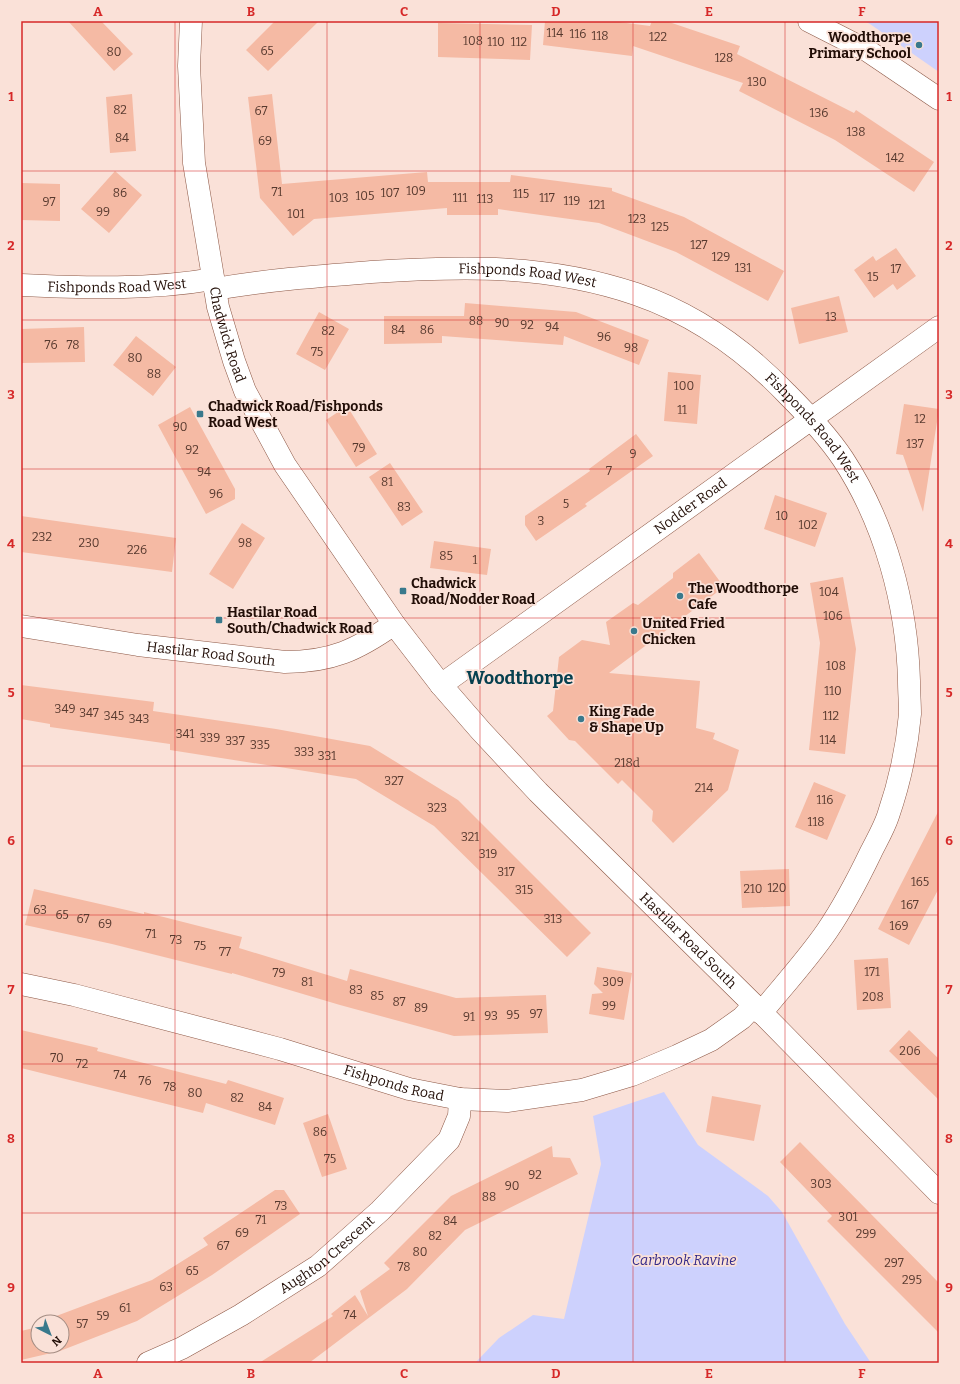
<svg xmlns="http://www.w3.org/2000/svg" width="960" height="1384" font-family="Bitter,serif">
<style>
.green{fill:#cdd1fd}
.building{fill:#f5baa4}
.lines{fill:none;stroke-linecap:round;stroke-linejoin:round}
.minor-casing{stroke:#8d5846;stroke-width:23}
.minor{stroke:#fff;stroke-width:22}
.grid{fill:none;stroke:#d62828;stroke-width:1;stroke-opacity:0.55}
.poi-dot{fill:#39798c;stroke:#fae1d8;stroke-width:1.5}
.labels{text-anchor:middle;stroke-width:3.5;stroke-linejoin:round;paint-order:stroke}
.number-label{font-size:12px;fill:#57392e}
.poi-label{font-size:14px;font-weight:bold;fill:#220e07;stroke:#fae1d8;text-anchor:start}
.street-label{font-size:14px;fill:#220e07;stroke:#fae1d8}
.park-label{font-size:14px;font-style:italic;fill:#342a8a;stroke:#fae1d8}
.district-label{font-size:18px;font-weight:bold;fill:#06404f;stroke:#fae1d8}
.neatline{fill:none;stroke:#d62828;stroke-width:1.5}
.grid-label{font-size:13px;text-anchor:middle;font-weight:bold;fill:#d62828}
</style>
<rect width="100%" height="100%" fill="#fae1d8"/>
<path class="green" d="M864,21H939V72L870,24Z
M664,1092L698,1145L768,1196L782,1212L845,1324L871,1363H475L499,1338L533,1315L564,1319L601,1164L593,1116Z"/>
<path class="building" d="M68,21H101L133,54L114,71Z
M275,21H319L268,71L246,50Z
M545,21H611L650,26L652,21H666L740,46L737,54L854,113L856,110L934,162L914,192L835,140L739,91L743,83L633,46L632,56L543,45Z
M438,23L532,25L530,60L438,57Z
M132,94L136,151L110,153L106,97Z
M272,94L282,184L427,172L428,182H510L511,175L612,188V191L684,217L784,271L768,301L676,252L599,223L498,209V215H447V208L314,219L293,236L260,198L248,97Z
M115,171L142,195L109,233L81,209Z
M21,183L60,184V221L21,220Z
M896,248L916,276L897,290L893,284L874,298L854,270L873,256L876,261Z
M839,296L848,332L799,344L791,308Z
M465,303L576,312L649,340L639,365L564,336L563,345L442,336V343L384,344V316H464Z
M319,312L349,329L325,370L296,354Z
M84,327L85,362L21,363V329Z
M136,336L176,367L153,396L113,365Z
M668,372L701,375L697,424L664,421Z
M904,404L939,409L923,512L903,455L896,454Z
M347,406L377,454L356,467L326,420Z
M190,407L235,489V499L206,514L158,425Z
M636,434L653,456L585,504L587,506L536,541L525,525V516L590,471L589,469Z
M390,463L423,512L402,526L369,477Z
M775,495L827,513L815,547L764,529Z
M21,516L176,538L172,572L21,552Z
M242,523L265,538L233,589L209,574Z
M434,541L491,549L487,575L430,568Z
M699,553L724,587L609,673L700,681L696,728L715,733L713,739L739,750L728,790L673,843L652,821L653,811L622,780L618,784L575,741L569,740L547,716L553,711L559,657L582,640L610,645L606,622L633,603L638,605L673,578V573Z
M843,577L856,649L845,754L809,750L820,643L810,583Z
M21,685L154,702L153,711L276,729L370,746L458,800L591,933L567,957L434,826L356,779L170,750V744L50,727V724L21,719Z
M814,782L846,795L827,840L795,827Z
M939,810V888L909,945L878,929Z
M789,869L790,906L742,908L740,871Z
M34,889L144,914V912L242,937L239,948L347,981L350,969L456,998L546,995L548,1033L454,1036L340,1005L232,973V974L112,944L25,925Z
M888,958L891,1008L857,1010L854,960Z
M597,967L632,973L624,1020L589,1014L592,994L603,993L594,984Z
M21,1030L98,1048L97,1051L226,1084L228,1080L284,1098L275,1125L206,1103L203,1113L21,1068Z
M909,1030L939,1059V1100L889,1051Z
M712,1096L761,1105L754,1141L706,1132Z
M328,1114L347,1169L322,1177L303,1123Z
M800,1142L939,1283V1333L827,1221L832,1216L780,1162Z
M552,1146L553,1157L570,1158L578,1174L465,1230L407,1289L309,1363H259L333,1316L331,1314L355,1295L368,1316L360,1291L390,1269L384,1263L451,1196Z
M275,1190H284L300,1214L212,1275L137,1321L60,1351L21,1360V1331L38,1327V1346H62V1322L43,1321L152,1280L208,1245L203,1238Z"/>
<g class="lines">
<g class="minor-casing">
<g id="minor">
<path id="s1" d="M191,21L189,66L194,163L218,307L234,361L245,391L285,465L394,624L441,685L481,731L538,792L754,1005L939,1193"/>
<path d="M809,21L868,51L939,99"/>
<path id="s2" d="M21,285C85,288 150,290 213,279"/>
<path id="s3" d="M215,289C266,280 319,276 371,272C463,266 548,264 636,294C694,314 745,350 787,394C807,414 827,435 843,459C885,523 907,604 909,681C909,692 910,703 910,714C907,748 899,784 888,816C884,828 877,840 871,852C858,879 844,906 827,931C807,960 783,986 761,1013"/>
<path id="s4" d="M21,626L138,645L285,662C331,662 357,650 394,624"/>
<path id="s5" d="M441,685L939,327"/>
<path id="s6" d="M21,984L74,995L280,1049L409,1089L460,1099L507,1101L582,1090L632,1075L677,1056L711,1040L742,1018L754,1005"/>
<path id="s7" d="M148,1363L182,1348L241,1315L318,1266L380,1211L449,1140L459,1116L460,1099"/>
</g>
</g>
<use href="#minor" class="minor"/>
</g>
<path class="grid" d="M175,21V1363M327,21V1363M480,21V1363M633,21V1363M785,21V1363M21,171H939M21,320H939M21,469H939M21,618H939M21,766H939M21,915H939M21,1064H939M21,1213H939"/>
<g class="poi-dot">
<circle cx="919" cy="45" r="4"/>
<rect x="196" y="410" width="8" height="8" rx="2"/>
<rect x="399" y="587" width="8" height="8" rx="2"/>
<circle cx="680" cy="596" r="4"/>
<rect x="215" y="616" width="8" height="8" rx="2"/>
<circle cx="634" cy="631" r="4"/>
<circle cx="581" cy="719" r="4"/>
</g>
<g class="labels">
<g class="number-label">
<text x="555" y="37">114</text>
<text x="578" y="38">116</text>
<text x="600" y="40">118</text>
<text x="658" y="41">122</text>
<text x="473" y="45">108</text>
<text x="496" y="46">110</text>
<text x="519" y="46">112</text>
<text x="267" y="55">65</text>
<text x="114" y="56">80</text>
<text x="724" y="62">128</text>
<text x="757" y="86">130</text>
<text x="120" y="114">82</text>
<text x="261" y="115">67</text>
<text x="819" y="117">136</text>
<text x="856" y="136">138</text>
<text x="122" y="142">84</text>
<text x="265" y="145">69</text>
<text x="895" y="162">142</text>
<text x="416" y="195">109</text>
<text x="277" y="196">71</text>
<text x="120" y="197">86</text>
<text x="390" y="197">107</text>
<text x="521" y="198">115</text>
<text x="365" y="200">105</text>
<text x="339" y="202">103</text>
<text x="460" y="202">111</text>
<text x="547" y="202">117</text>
<text x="485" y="203">113</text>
<text x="572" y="205">119</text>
<text x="49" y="206">97</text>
<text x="597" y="209">121</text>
<text x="103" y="216">99</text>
<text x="296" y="218">101</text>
<text x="637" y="223">123</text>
<text x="660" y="231">125</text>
<text x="699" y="249">127</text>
<text x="721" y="261">129</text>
<text x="743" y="272">131</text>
<text x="896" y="273">17</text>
<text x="873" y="281">15</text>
<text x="831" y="321">13</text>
<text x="476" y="325">88</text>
<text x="502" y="327">90</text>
<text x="527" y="329">92</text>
<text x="552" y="331">94</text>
<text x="398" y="334">84</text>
<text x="427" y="334">86</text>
<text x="328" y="335">82</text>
<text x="604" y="341">96</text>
<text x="51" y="349">76</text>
<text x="73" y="349">78</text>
<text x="631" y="352">98</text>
<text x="317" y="356">75</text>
<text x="135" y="362">80</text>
<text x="154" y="378">88</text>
<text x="684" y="390">100</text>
<text x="682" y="414">11</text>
<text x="920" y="423">12</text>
<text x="180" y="431">90</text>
<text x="915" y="448">137</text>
<text x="359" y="452">79</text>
<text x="192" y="454">92</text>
<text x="633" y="458">9</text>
<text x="609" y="475">7</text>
<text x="204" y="476">94</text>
<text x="387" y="486">81</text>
<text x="216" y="498">96</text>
<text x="566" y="508">5</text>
<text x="404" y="511">83</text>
<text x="782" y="520">10</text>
<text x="541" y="525">3</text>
<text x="808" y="529">102</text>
<text x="42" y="541">232</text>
<text x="89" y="547">230</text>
<text x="245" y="547">98</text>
<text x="137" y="554">226</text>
<text x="446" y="560">85</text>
<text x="475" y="564">1</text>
<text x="829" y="596">104</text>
<text x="833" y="620">106</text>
<text x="836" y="670">108</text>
<text x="833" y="695">110</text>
<text x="65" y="713">349</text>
<text x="89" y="717">347</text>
<text x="114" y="720">345</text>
<text x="831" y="720">112</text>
<text x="139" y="723">343</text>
<text x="185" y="738">341</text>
<text x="210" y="742">339</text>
<text x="828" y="744">114</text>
<text x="235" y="745">337</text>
<text x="260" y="749">335</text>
<text x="304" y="756">333</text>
<text x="327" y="760">331</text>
<text x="627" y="767">218d</text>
<text x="394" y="785">327</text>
<text x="704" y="792">214</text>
<text x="825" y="804">116</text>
<text x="437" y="812">323</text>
<text x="816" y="826">118</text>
<text x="470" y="841">321</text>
<text x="488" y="858">319</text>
<text x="506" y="876">317</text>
<text x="920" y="886">165</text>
<text x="777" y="892">120</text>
<text x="753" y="893">210</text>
<text x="524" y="894">315</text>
<text x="910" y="909">167</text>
<text x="40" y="914">63</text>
<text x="62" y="919">65</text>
<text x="83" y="923">67</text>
<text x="553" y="923">313</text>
<text x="105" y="928">69</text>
<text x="899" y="930">169</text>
<text x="151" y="938">71</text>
<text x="176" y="944">73</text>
<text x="200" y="950">75</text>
<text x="225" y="956">77</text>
<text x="872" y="976">171</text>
<text x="279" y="977">79</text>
<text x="307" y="986">81</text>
<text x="613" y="986">309</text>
<text x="356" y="994">83</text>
<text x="377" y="1000">85</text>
<text x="873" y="1001">208</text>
<text x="399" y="1006">87</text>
<text x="609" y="1010">99</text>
<text x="421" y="1012">89</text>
<text x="536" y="1018">97</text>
<text x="513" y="1019">95</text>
<text x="491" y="1020">93</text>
<text x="469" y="1021">91</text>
<text x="910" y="1055">206</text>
<text x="57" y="1062">70</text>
<text x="82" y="1068">72</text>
<text x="120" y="1079">74</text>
<text x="145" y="1085">76</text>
<text x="170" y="1091">78</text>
<text x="195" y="1097">80</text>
<text x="237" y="1102">82</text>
<text x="265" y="1111">84</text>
<text x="320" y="1136">86</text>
<text x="330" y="1163">75</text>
<text x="535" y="1179">92</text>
<text x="821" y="1188">303</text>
<text x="512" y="1190">90</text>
<text x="489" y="1201">88</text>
<text x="281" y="1210">73</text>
<text x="848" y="1221">301</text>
<text x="261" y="1224">71</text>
<text x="450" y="1225">84</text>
<text x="242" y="1237">69</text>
<text x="866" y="1238">299</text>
<text x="435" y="1240">82</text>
<text x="223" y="1250">67</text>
<text x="420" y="1256">80</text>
<text x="894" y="1267">297</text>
<text x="404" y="1271">78</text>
<text x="192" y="1275">65</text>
<text x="912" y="1284">295</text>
<text x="166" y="1291">63</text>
<text x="125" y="1312">61</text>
<text x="350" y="1319">74</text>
<text x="103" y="1320">59</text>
<text x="82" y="1328">57</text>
</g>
<g class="poi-label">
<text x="911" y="42" text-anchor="end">Woodthorpe<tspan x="911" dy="16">Primary School</tspan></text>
<text x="208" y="411">Chadwick Road/Fishponds<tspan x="208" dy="16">Road West</tspan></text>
<text x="411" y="588">Chadwick<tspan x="411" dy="16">Road/Nodder Road</tspan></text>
<text x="688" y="593">The Woodthorpe<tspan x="688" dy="16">Cafe</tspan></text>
<text x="227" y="617">Hastilar Road<tspan x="227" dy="16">South/Chadwick Road</tspan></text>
<text x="642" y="628">United Fried<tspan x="642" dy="16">Chicken</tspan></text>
<text x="589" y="716">King Fade<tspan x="589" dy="16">&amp; Shape Up</tspan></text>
</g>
<g class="street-label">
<text dy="5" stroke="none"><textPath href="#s3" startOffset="314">Fishponds Road West</textPath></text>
<text dy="5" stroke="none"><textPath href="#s2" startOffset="96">Fishponds Road West</textPath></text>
<text dy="5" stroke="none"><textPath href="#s1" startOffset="317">Chadwick Road</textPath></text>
<text dy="5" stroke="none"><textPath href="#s3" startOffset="650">Fishponds Road West</textPath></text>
<text dy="5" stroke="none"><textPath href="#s5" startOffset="307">Nodder Road</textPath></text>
<text dy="5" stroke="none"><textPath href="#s4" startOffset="192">Hastilar Road South</textPath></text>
<text dy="5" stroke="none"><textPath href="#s1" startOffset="1086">Hastilar Road South</textPath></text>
<text dy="5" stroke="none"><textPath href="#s6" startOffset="386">Fishponds Road</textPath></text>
<text dy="5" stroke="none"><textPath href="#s7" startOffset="210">Aughton Crescent</textPath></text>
</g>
<g class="park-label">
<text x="684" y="1265">Carbrook Ravine</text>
</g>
<g class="district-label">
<text x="520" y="684">Woodthorpe</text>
</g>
</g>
<rect width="960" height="1384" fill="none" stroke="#fae1d8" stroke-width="44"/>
<g transform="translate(50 1334) rotate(138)"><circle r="19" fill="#fae1d8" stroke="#a48d84"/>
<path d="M0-3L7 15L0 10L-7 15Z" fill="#39798c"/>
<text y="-6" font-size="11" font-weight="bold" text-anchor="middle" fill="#220e07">N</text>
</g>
<rect x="22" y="22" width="916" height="1340" class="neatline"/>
<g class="grid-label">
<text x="98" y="16">A</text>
<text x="251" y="16">B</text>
<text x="404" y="16">C</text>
<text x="556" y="16">D</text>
<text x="709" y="16">E</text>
<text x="862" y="16">F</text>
<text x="11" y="101">1</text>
<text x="949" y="101">1</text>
<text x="11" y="250">2</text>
<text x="949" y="250">2</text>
<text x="11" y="399">3</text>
<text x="949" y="399">3</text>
<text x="11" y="548">4</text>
<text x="949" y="548">4</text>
<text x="11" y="697">5</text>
<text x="949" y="697">5</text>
<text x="11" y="845">6</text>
<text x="949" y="845">6</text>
<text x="11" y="994">7</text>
<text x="949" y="994">7</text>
<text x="11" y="1143">8</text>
<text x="949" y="1143">8</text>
<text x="11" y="1292">9</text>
<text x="949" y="1292">9</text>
<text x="98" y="1378">A</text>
<text x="251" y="1378">B</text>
<text x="404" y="1378">C</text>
<text x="556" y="1378">D</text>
<text x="709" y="1378">E</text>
<text x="862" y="1378">F</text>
</g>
</svg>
